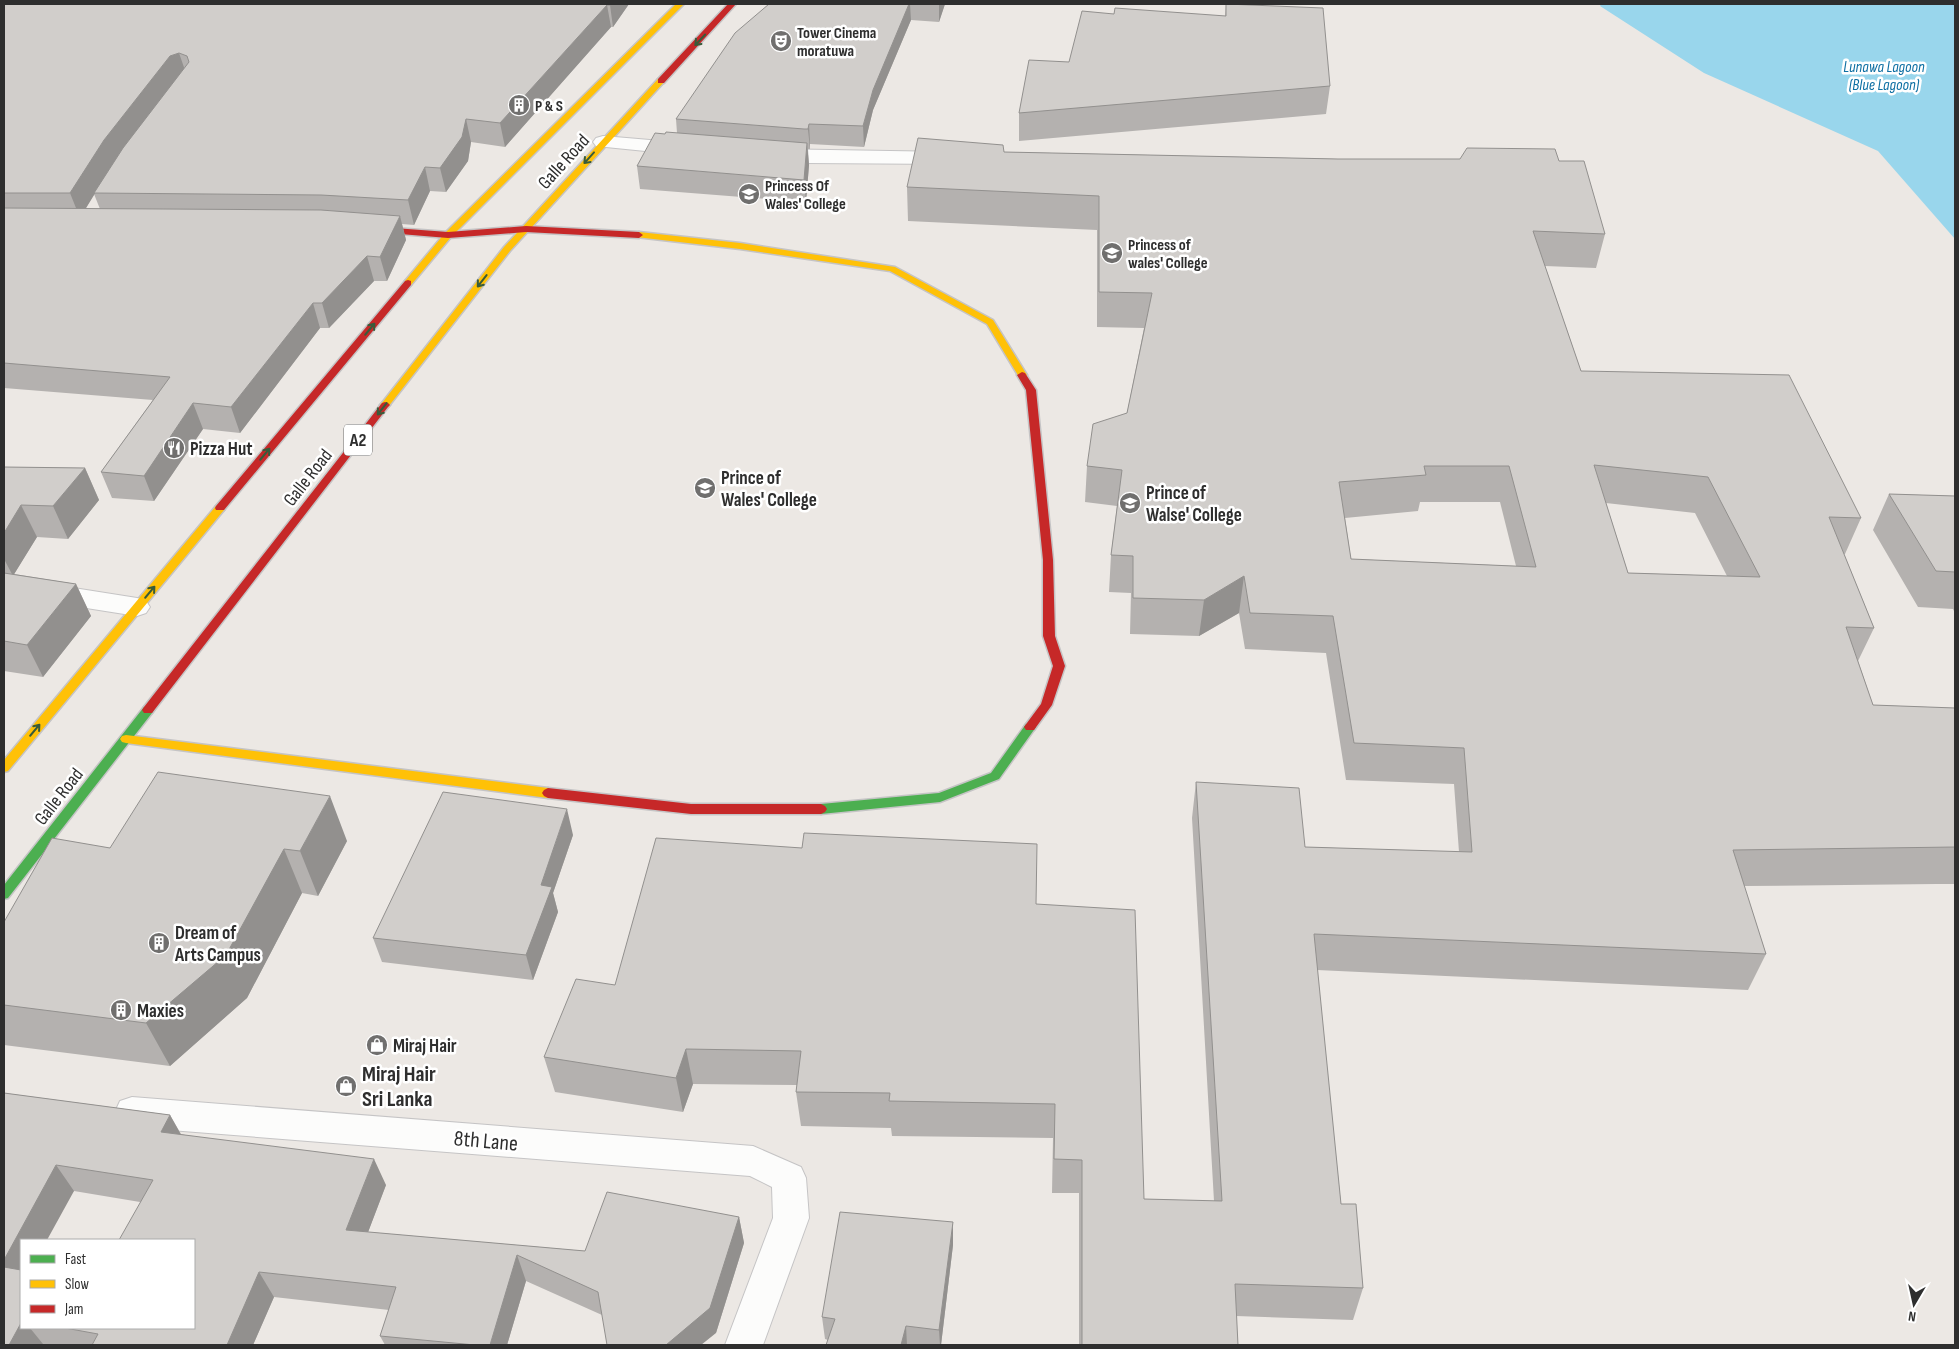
<svg xmlns="http://www.w3.org/2000/svg" width="1959" height="1349" font-family="'Sofia Sans Condensed',sans-serif">
<style>
.water{fill:#99d6ec}
.lines{fill:none;stroke-linecap:round;stroke-linejoin:round}
.street-casing{stroke:#c5c4c5;stroke-width:2}
.fast-casing{stroke:#c5c4c5;stroke-width:3}
.slow-casing{stroke:#c5c4c5;stroke-width:3}
.jam-casing{stroke:#c5c4c5;stroke-width:3}
.street{fill:#fcfcfb;fill-rule:evenodd}
.fast{fill:#4caf50;fill-rule:evenodd}
.slow{fill:#ffc107;fill-rule:evenodd}
.jam{fill:#c62828;fill-rule:evenodd}
.wall{fill:#b4b1af;fill-rule:evenodd}
.shaded-wall{fill:#92908e}
.building{fill:#d1cecb;stroke:#92908e;fill-rule:evenodd}
.oneway{stroke:#385b3a}
.labels{text-anchor:middle;stroke-width:5;stroke-linejoin:round;paint-order:stroke}
.far-poi-label{font-size:16px;font-weight:bold;fill:#2e2e2e;stroke:#fff;text-anchor:start}
.far-water-label{font-size:16px;font-style:italic;fill:#0d6fa3;stroke:#fff}
.shield{fill:#fff;stroke:#6d6d6d;stroke-width:1}
.shield-label{font-size:18px;font-weight:bold;fill:#2e2e2e}
.street-label{font-size:19px;fill:#2e2e2e;stroke:#fff}
.poi-label{font-size:19px;font-weight:bold;fill:#2e2e2e;stroke:#fff;text-anchor:start}
.near-poi-label{font-size:22px;font-weight:bold;fill:#2e2e2e;stroke:#fff;text-anchor:start}
.near-street-label{font-size:22px;fill:#2e2e2e;stroke:#fff}
</style>
<rect width="100%" height="100%" fill="#ece8e4"/>
<path class="water" d="M1601,4H1955V239L1878,151L1704,73L1600,6Z"/>
<g class="lines">
<g class="street-casing">
<path id="street" d="M603,136L685,143L692,145L695,149L692,153L685,155L596,146L593,142L596,138Z
M770,149L950,152L957,154L960,158L957,162L950,164L805,163L763,159L760,155L763,151Z
M4,577L137,598L146,601L150,607L146,613L137,616L4,595Z
M132,1097L753,1146L801,1167L806,1178L809,1218L763,1345H725L773,1218L772,1187L750,1176L132,1127L120,1123L115,1112L120,1101Z"/>
</g>
<g class="fast-casing">
<path id="fast" d="M148,706L154,710L152,713L8,898L4,899V885L144,707Z
M1030,723L1034,724L1036,727L999,779L940,802L821,814L817,812L815,809L817,806L821,804L939,793L991,773L1026,724Z"/>
</g>
<g class="slow-casing">
<path id="slow" d="M676,4H684L451,237L411,285H405V281L445,233Z
M658,79L665,81L510,251L388,407H382L380,405L382,403L504,247Z
M639,232L740,243L895,267L993,320L1027,375L1022,378L1019,377L987,324L890,271L740,249L636,237L635,235Z
M220,505L224,506L225,508L224,510L8,771L4,772V760L216,506Z
M126,735L548,788L552,790L554,793L552,796L548,798L126,743L122,742L120,739L122,736Z"/>
</g>
<g class="jam-casing">
<path id="jam" d="M728,4H736L664,83H658V79Z
M367,226L448,232L526,226L639,232L643,235L639,238L526,232L448,238L364,231L363,229Z
M408,280L411,281V285L224,510H216L215,508L216,506L405,281Z
M1022,372L1025,373L1036,390L1053,560L1055,636L1065,666L1052,705L1034,730H1026L1024,727L1041,704L1053,666L1043,636V560L1026,390L1017,375Z
M385,402L388,403L390,405L388,407L152,713H144L142,710L144,707L382,403Z
M548,788L691,804H821L825,806L827,809L825,812L821,814H691L548,798L544,796L542,793L544,790Z"/>
</g>
<use href="#street" class="street"/>
<use href="#fast" class="fast"/>
<use href="#slow" class="slow"/>
<use href="#jam" class="jam"/>
</g>
<path class="wall" d="M4,4H629L613,27H611L505,147L471,142L468,161L446,192L430,191L414,225L402,224L406,240L387,281H374L329,328H320L240,433L203,429L154,501L112,498L101,472L153,400L4,388ZM94,194L100,209H85Z
M769,4H945L939,22L911,20L873,110L864,147L810,144V149H808L809,165L806,202L640,189L637,166L665,134L677,133L676,119Z
M1226,4L1330,86L1326,114L1019,141V113L1069,62L1225,16Z
M1004,152L1338,159L1559,161L1605,234L1596,268L1545,266L1581,371L1861,518L1845,554H1844L1874,628L1858,661L1873,705L1955,708V884H1936L1744,886L1766,954L1748,990L1317,970L1341,1204L1363,1288L1353,1320L1236,1316L1238,1345H1079V1193H1052L1053,1138L892,1136L891,1128L801,1126L796,1092L797,1085L693,1084L683,1112L555,1092L544,1057L615,985L1036,904L1144,1199L1214,1201L1192,818L1196,782L1305,847L1459,852L1454,784L1346,780L1326,653L1245,649L1239,613L1199,636L1130,634L1131,593L1109,592L1111,555L1117,506L1085,502L1087,466L1127,413L1144,328L1097,327V230L908,221L907,187ZM1420,502H1500L1516,566L1351,559L1345,518L1418,511ZM1606,503L1695,513L1727,576L1628,573Z
M4,467L85,468L99,500L68,539L37,537L14,574L76,584L91,616L43,677L4,671Z
M1889,494L1955,496V613L1953,609L1918,607L1873,530Z
M573,835L553,893L558,912L533,980L382,962L373,938Z
M347,841L318,896L302,893L247,998L170,1066L4,1045V922L110,848Z
M4,1093L170,1115L181,1134L386,1185L368,1232L585,1251L739,1217L744,1243L716,1333L602,1315L526,1281L507,1345H385L380,1336L389,1310L274,1297L253,1345H48L43,1344V1345H4ZM74,1191L140,1202L194,1328H21V1240Z
M953,1222V1245L941,1345H826L828,1340L825,1339L822,1317Z"/>
<path class="shaded-wall" d="M610,4H629L613,27L610,5Z
M909,4H910L911,20L873,110L864,147L863,126L873,90Z
M939,4H945L939,22Z
M607,5L611,27L505,147L500,123Z
M179,53L187,76L113,164L80,218L70,193L104,140L170,56Z
M466,119L471,142L468,161L446,192L440,168Z
M809,124L810,144V149L808,129Z
M807,143L809,165L806,202L804,180Z
M425,167L430,191L414,225L408,200Z
M400,216L406,240L387,281L380,257Z
M367,256L374,281L329,328L322,303Z
M313,303L320,328L240,433L231,407Z
M193,403L203,429L154,501L144,476Z
M85,468L99,500L68,539L53,506Z
M21,505L37,537L13,576L4,559V533Z
M1244,576L1239,613L1199,636L1204,600Z
M76,584L91,616L43,677L27,645Z
M330,796L347,841L318,896L300,851Z
M567,809L573,835L553,893L558,912L533,980L526,955L541,885Z
M284,849L302,893L247,998L170,1066L146,1023Z
M686,1049L693,1084L683,1112L676,1078Z
M170,1115L185,1142L161,1132Z
M374,1159L386,1185L359,1256L346,1230Z
M56,1165L74,1191L47,1240H21V1289L4,1271V1260Z
M739,1217L744,1243L716,1333L701,1345H666Z
M953,1222V1245L941,1345H940L939,1330Z
M517,1255L526,1281L507,1345H490Z
M259,1272L274,1297L253,1345H227Z
M21,1323V1328H30L43,1344V1345H9Z
M906,1326L907,1345H901Z"/>
<path class="building" d="M4,4H610V5H607L500,123L466,119L462,137L440,168L425,167L408,200L321,195L94,193L123,148L189,62L187,56L179,53L170,56L104,140L70,193H4Z
M769,4H909L873,90L863,126L809,124L808,129H804L676,119L735,33Z
M1226,4L1323,8L1330,86L1019,113L1029,60L1069,62L1082,11L1114,14L1115,8L1226,16Z
M666,132L807,143L804,180L637,166L655,133L665,134Z
M918,138L1003,145L1004,152L1338,159H1460L1467,148L1555,149L1559,161H1584L1605,234L1533,231L1581,371L1789,375L1861,518L1829,517L1874,628L1846,627L1873,705L1955,708V847L1733,850L1766,954L1314,934L1341,1204H1356L1363,1288L1235,1284L1238,1345H1082V1160L1054,1159L1055,1104L889,1101L890,1093L796,1092L801,1051L686,1049L676,1078L544,1057L576,979L615,985L656,838L802,848L804,833L1037,844L1036,904L1135,910L1144,1199L1222,1201L1196,782L1299,788L1305,847L1472,852L1464,748L1354,743L1333,616L1250,613L1244,576L1204,600L1133,598V556L1111,555L1122,470L1087,466L1093,424L1127,413L1152,293L1099,292V196L907,187ZM1594,465L1708,477L1760,577L1628,573ZM1424,466H1509L1536,567L1351,559L1339,482L1426,475Z
M4,208L321,210L400,216L380,257L367,256L322,303H313L231,407L193,403L144,476L101,472L170,377L4,363Z
M4,467L85,468L53,506L21,505L4,533Z
M1889,494L1955,496V572L1936,571Z
M4,573L76,584L27,645L4,641Z
M158,772L330,796L300,851L284,849L226,955L146,1023L4,1005V922L52,838L110,848Z
M443,792L567,809L541,885L552,887L526,955L373,938Z
M4,1093L170,1115L161,1132L374,1159L346,1230L585,1251L607,1192L739,1217L710,1308L666,1345H607L598,1292L517,1255L490,1345H475L380,1336L396,1287L259,1272L227,1345H92L98,1334L65,1328H194V1240H119L153,1180L56,1165L4,1260Z
M840,1212L953,1222L939,1330L906,1326L901,1345H826L835,1319L822,1317Z
M4,1267L21,1270V1323L9,1345H4Z"/>
<defs><path id="oneway-shaft" d="M-6 0H5M1.5-3L5.5 0L1.5 3" fill="none" stroke-width="1.6" stroke-linecap="round" stroke-linejoin="round" transform="scale(1.25)"/></defs>
<g class="oneway">
<use href="#oneway-shaft" transform="translate(700 40) rotate(133)"/>
<use href="#oneway-shaft" transform="translate(589 158) rotate(132)"/>
<use href="#oneway-shaft" transform="translate(482 281) rotate(128)"/>
<use href="#oneway-shaft" transform="translate(370 329) rotate(-50)"/>
<use href="#oneway-shaft" transform="translate(382 409) rotate(128)"/>
<use href="#oneway-shaft" transform="translate(265 454) rotate(-50)"/>
<use href="#oneway-shaft" transform="translate(150 592) rotate(-50)"/>
<use href="#oneway-shaft" transform="translate(35 730) rotate(-50)"/>
</g>
<defs>
<g id="theatre-disc" transform="scale(1.125)"><circle r="9.5" fill="#706f6e" stroke="#fff"/><path d="M-5-5.5Q0-4 5-5.5V0Q5 5 0 6Q-5 5-5 0ZM-3.3-2.5H-1v1.5H-3.3ZM1-2.5H3.3v1.5H1ZM-2.8 1Q0 5.5 2.8 1Z" fill="#fff"/></g>
<g id="building-disc" transform="scale(1.125)"><circle r="9.5" fill="#706f6e" stroke="#fff"/><path d="M-4-6H4V6H1V3H-1V6H-4ZM-2.5-4.3h1.7v1.8h-1.7ZM.8-4.3h1.7v1.8H.8ZM-2.5-1h1.7V.8h-1.7ZM.8-1h1.7V.8H.8Z" fill="#fff"/></g>
<g id="school-disc" transform="scale(1.125)"><circle r="9.5" fill="#706f6e" stroke="#fff"/><path d="M0-5L7-2L0 1L-7-2ZM-4 1L0 2.5L4 1V4Q0 6-4 4Z" fill="#fff"/></g>
<g id="university-disc" transform="scale(1.125)"><circle r="9.5" fill="#706f6e" stroke="#fff"/><path d="M0-5L7-2L0 1L-7-2ZM-4 1L0 2.5L4 1V4Q0 6-4 4Z" fill="#fff"/></g>
<g id="restaurant-disc" transform="scale(1.125)"><circle r="9.5" fill="#706f6e" stroke="#fff"/><path d="M-5-6h1v4h1v-4h1v4h1v-4h1v5L-1.5 .5V6h-2V.5L-5-1ZM5-6V6H3V1.5H1.5Q1.5-4 5-6Z" fill="#fff"/></g>
<g id="shop-disc" transform="scale(1.125)"><circle r="9.5" fill="#706f6e" stroke="#fff"/><path d="M-5-2.5h2.3a2.7 3.5 0 0 1 5.4 0H5L5.5 6h-11ZM-1.5-2.5h3a1.5 2.3 0 0 0-3 0Z" fill="#fff"/></g>
</defs>
<g fill-rule="evenodd">
<use href="#theatre-disc" x="781" y="41"/>
<use href="#building-disc" x="519" y="105"/>
<use href="#school-disc" x="749" y="194"/>
<use href="#university-disc" x="1112" y="253"/>
<use href="#restaurant-disc" x="174" y="448"/>
<use href="#school-disc" x="705" y="488"/>
<use href="#university-disc" x="1130" y="503"/>
<use href="#building-disc" x="159" y="943"/>
<use href="#building-disc" x="121" y="1010"/>
<use href="#shop-disc" x="377" y="1045"/>
<use href="#shop-disc" x="346" y="1086"/>
</g>
<g class="labels">
<g class="far-poi-label">
<text x="797" y="38">Tower Cinema<tspan x="797" dy="18">moratuwa</tspan></text>
<text x="535" y="111">P &amp; S</text>
<text x="765" y="191">Princess Of<tspan x="765" dy="18">Wales' College</tspan></text>
<text x="1128" y="250">Princess of<tspan x="1128" dy="18">wales' College</tspan></text>
</g>
<g class="far-water-label">
<text x="1884" y="72">Lunawa Lagoon<tspan x="1884" dy="18">(Blue Lagoon)</tspan></text>
</g>
<rect class="shield" x="344" y="424.5" width="28" height="31" rx="4"/>
<g class="shield-label">
<text x="358" y="446">A2</text>
</g>
<g class="street-label">
<text transform="translate(563 161) rotate(-48)" y="7">Galle Road</text>
<text transform="translate(307 477) rotate(-52)" y="7">Galle Road</text>
<text transform="translate(58 796) rotate(-52)" y="7">Galle Road</text>
</g>
<g class="poi-label">
<text x="190" y="455">Pizza Hut</text>
<text x="721" y="484">Prince of<tspan x="721" dy="22">Wales' College</tspan></text>
<text x="1146" y="499">Prince of<tspan x="1146" dy="22">Walse' College</tspan></text>
<text x="175" y="939">Dream of<tspan x="175" dy="22">Arts Campus</tspan></text>
<text x="137" y="1017">Maxies</text>
<text x="393" y="1052">Miraj Hair</text>
</g>
<g class="near-poi-label">
<text x="362" y="1081">Miraj Hair<tspan x="362" dy="25">Sri Lanka</tspan></text>
</g>
<g class="near-street-label">
<text transform="translate(486 1140) rotate(5)" y="8">8th Lane</text>
</g>
</g>
<rect width="1959" height="1349" fill="none" stroke="#2e2e2e" stroke-width="10"/>
<rect x="20" y="1239" width="175" height="90" fill="#ffffff" stroke="#ababab"/>
<rect x="30" y="1255" width="25" height="8" fill="#4caf50" stroke="#ababab"/>
<text x="65" y="1264" font-size="15" fill="#2e2e2e">Fast</text>
<rect x="30" y="1280" width="25" height="8" fill="#ffc107" stroke="#ababab"/>
<text x="65" y="1289" font-size="15" fill="#2e2e2e">Slow</text>
<rect x="30" y="1305" width="25" height="8" fill="#c62828" stroke="#ababab"/>
<text x="65" y="1314" font-size="15" fill="#2e2e2e">Jam</text>
<g transform="translate(1914 1304) rotate(189)" stroke="#ffffff" stroke-width="4" paint-order="stroke">
<path d="M0-4L9 19L0 12L-9 19Z" fill="#2e2e2e"/>
<text y="-8" font-size="14" font-weight="bold" text-anchor="middle" fill="#2e2e2e">N</text>
</g>
</svg>
